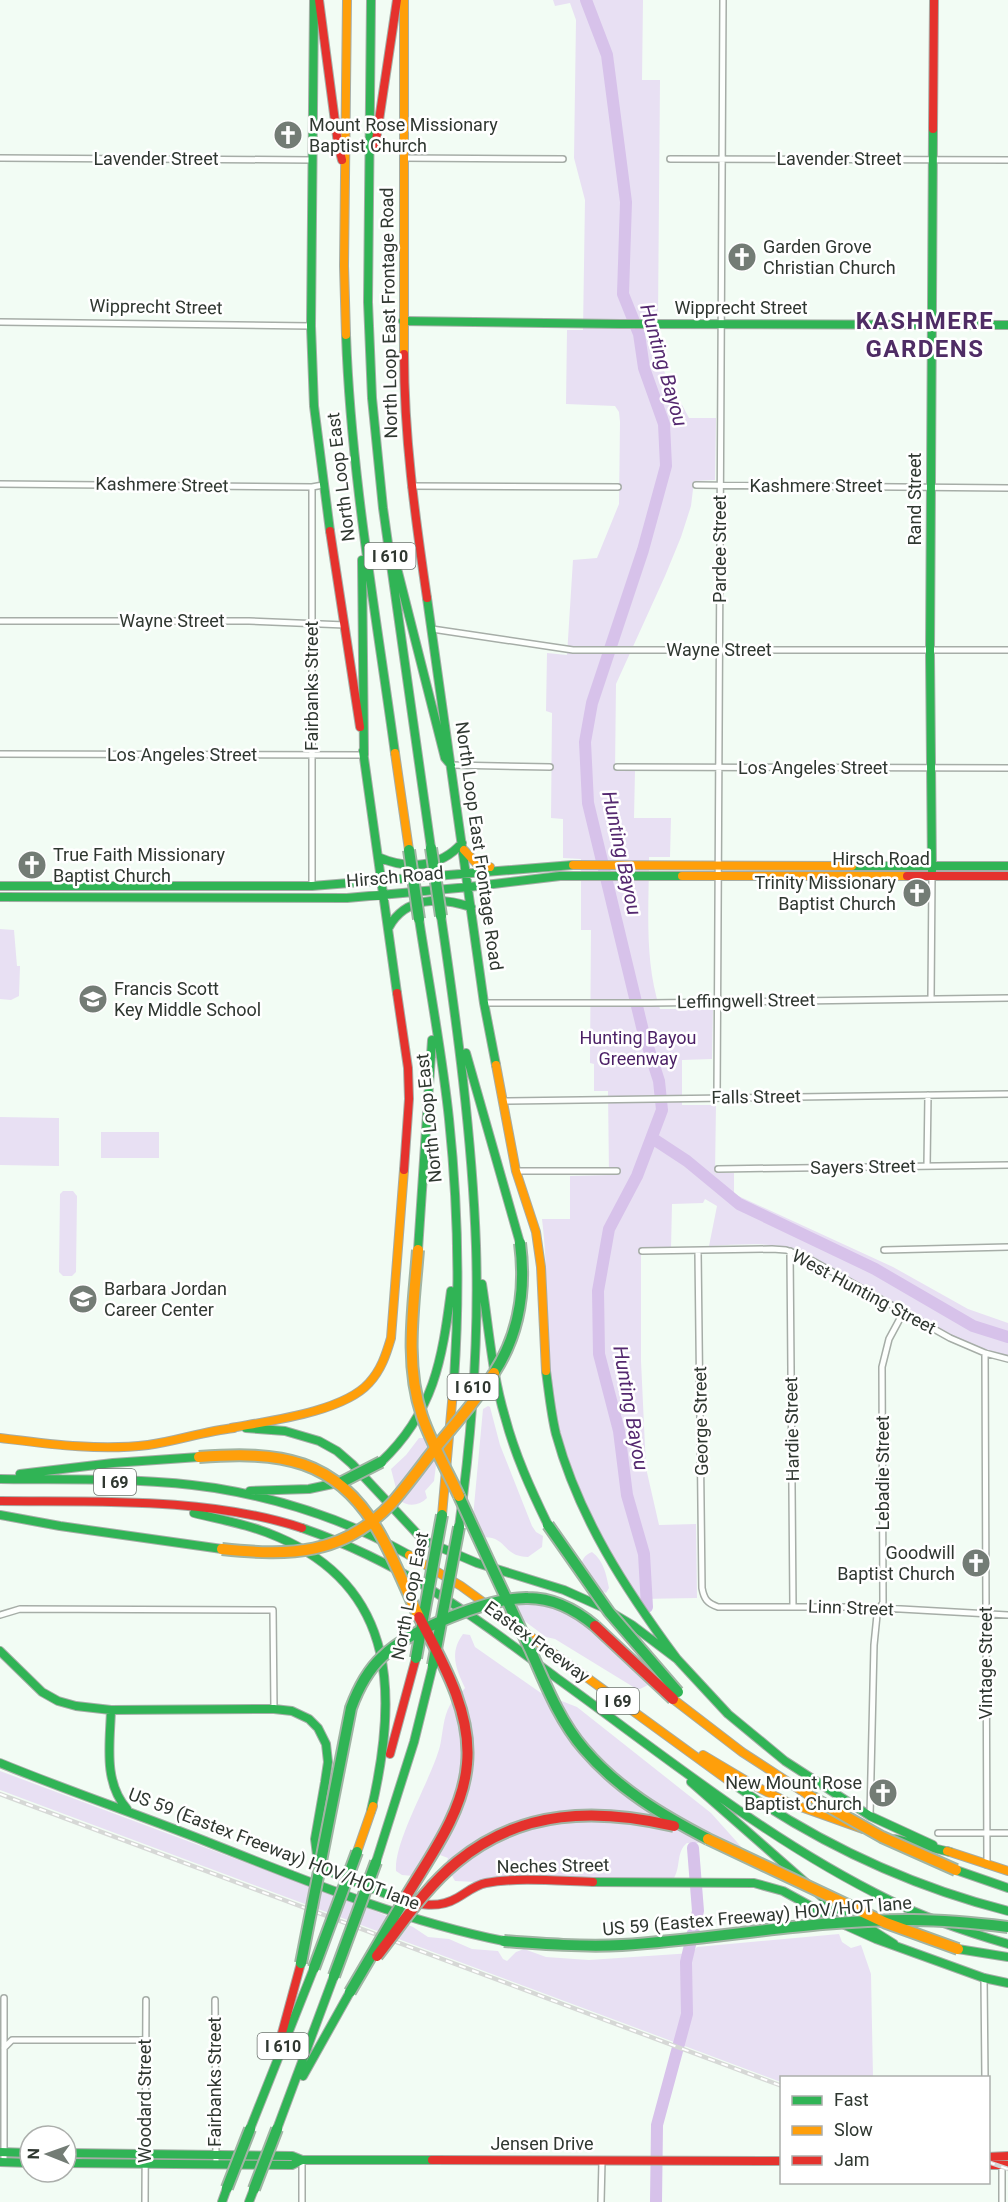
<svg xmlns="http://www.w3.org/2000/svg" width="1008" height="2202" font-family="Roboto,sans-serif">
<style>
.green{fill:#e8e0f3}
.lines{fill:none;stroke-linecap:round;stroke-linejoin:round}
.river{stroke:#d7c2ea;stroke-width:12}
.street-casing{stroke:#a6ada7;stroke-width:8}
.fast-casing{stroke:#a6ada7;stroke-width:10}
.slow-casing{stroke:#a6ada7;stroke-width:10}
.jam-casing{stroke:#a6ada7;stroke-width:10}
.street{stroke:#fdfffd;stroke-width:5}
.fast{stroke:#30b455;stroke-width:8}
.slow{stroke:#ff9f0a;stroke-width:8}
.jam{stroke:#e5322d;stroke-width:8}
.rail-casing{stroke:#d6d8d6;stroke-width:4.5}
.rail{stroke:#fff;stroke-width:2;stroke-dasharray:7;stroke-linecap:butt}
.fast-bridge-casing{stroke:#a1b4a4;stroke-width:14;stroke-linecap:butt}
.slow-bridge-casing{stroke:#a1b4a4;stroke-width:14;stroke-linecap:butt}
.jam-bridge-casing{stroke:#a1b4a4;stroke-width:14;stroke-linecap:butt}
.fast-bridge{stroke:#30b455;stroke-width:10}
.slow-bridge{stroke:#ff9f0a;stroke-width:10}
.jam-bridge{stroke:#e5322d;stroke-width:10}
.labels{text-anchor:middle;stroke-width:5;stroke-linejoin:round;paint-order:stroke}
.shield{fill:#fff;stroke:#6d736e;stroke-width:1.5}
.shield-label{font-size:16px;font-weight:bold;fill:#2f3730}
.poi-label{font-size:18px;fill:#2f3730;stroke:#fff;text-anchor:start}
.street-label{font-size:18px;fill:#2f3730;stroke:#fff}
.park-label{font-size:18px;fill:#4b1f65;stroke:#fff}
.water-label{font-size:20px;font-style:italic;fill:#54286f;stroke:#fff}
.district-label{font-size:24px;font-weight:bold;letter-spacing:1.5px;fill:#4f2c65;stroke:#fff}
</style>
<rect width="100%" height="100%" fill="#f2fcf4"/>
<path class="green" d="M553,0H643L642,80H660L658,318H641V328L689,418H716L715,480L694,481L691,506L681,537L665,576L616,684L615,771H635L634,818H671L670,857H649C649,909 644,960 660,1009H713L712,1059L682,1060V1105H716L715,1173H734V1194L893,1267L968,1309L1008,1323V1357C952,1346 893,1305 844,1276C829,1268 808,1251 792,1248C765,1242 736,1245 709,1246L717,1206L705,1199L703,1203L672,1204L671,1249H641V1361L646,1468L659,1525L696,1524L697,1598L639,1599C594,1527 556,1452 549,1366C546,1317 548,1268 542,1219H570V1176L609,1175L608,1091H594V1064L590,1063L591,930H581V859L563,858V819L551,818L552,713L546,711L547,653L567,655L573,560L597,558L619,504L620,422L619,412L615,406L566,404L567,330H583L585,200L574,158L576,20L570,3L555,6Z
M0,929L14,930L17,966H20L19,996L11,1000L0,999Z
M0,1117L59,1118V1166L0,1165Z
M101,1132H159V1158H101Z
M63,1191H73L77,1196L76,1272L72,1276H63L59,1272L60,1194Z
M488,1406L490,1407L500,1445L532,1526L536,1532L543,1536L542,1547L528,1557C506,1557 507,1542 492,1538C488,1537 485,1537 481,1537L473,1517L483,1409Z
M419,1438H427L437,1457L434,1481L425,1491L427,1498C419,1506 408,1507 399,1500L391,1469L406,1455Z
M592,1552C604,1561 606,1574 609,1588L606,1593L601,1591L597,1592L580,1568C582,1560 584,1555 592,1552Z
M511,1603C565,1602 582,1620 619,1655C629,1664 643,1674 648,1685L640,1689L635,1688L555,1639L546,1637L503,1605Z
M463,1634L470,1635L475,1647L541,1693L577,1707L711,1813L745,1851L718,1839L693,1844L687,1843C676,1852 681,1866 674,1878L490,1877L476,1882L455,1881L446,1865L448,1858L440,1855L425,1877L402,1875L396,1871C394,1840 431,1780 440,1746C443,1733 443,1717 450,1705C453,1699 460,1694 465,1688C456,1669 449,1653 463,1634Z
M0,1771L375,1911L413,1927L428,1937L449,1939L472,1949L498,1951L503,1959L507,1961L516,1952L524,1949L546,1957L589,1960L692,1953L697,1947L839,1934L842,1942L851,1948L861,1945L871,1974L873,2077L782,2078L781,2082L0,1790Z"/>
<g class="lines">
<path class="river" d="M586,0L607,55L626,202L623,294L639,334L644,368L664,424L666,466L643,550L592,703L585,742L588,803L643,1031L659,1081L662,1110L637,1176L609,1229L598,1291L599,1354L619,1431L627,1495L644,1554L647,1607
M652,1138L687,1161L739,1204L875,1269L973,1326L1008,1337
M656,2202L657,2125L687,2014L686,1962L698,1911L693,1848"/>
<g class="street-casing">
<path id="street" d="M0,158L313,160
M403,158L563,159
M670,159L1008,160
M0,322L311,326
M0,484L312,487L323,485
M696,485L1008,488
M411,486L618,487
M0,621H249L345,625
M432,629L573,650H1008
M0,754L364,755
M451,765L550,767
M617,767L1008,768
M312,886V487
M931,998L932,875
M484,1003H651L1008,998
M717,1098L723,0
M503,1101L1008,1094
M927,1166L928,1095
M718,1169L1008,1165
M516,1171H617
M884,1250L1008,1247
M642,1251L772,1249L786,1250L804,1256L950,1338L985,1353L1008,1359
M698,1251L702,1588C704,1599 707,1603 718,1607H865L1008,1615
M790,1251L793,1607
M985,1353L987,1865
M0,1615L20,1609L273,1610L274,1709
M870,1816L874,1645L877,1615L883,1602L882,1367L889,1339L903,1313
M938,1833H1008
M984,1978L985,2078
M215,2000L216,2163
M4,2048L12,2040H145
M4,2162V1998
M145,2202L146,2000
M302,2202V2160
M601,2202L602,2161
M1002,2202V2165"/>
</g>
<g class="fast-casing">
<path id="fast" d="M314,0L311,326L314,406L330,531
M371,0L368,302L372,398L383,508L431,848
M403,321L620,324L1008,325
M346,335C351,475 376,614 395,753
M362,560L364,755
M398,572L445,758L451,765
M427,598L484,1003L496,1065
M363,751L397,993
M378,857C408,870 440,868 462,843
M852,866H1008
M932,871L930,654L933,129
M0,886H312L573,865
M0,897L347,898L469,887L560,876H682
M441,916C457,1025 472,1135 476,1246C479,1340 472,1434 459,1527
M419,919C429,985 442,1052 449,1119C458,1205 460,1293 454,1380
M389,927C406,896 441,897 471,907
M466,1053L520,1243
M418,1250L432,1040
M482,1284C489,1329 492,1374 505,1417C515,1455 531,1490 548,1525
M546,1371C549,1392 551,1414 556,1434C579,1518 626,1590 677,1659
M246,1428L285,1431L319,1441L337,1451L352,1464L423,1540L477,1563L564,1590L602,1607
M381,1462C434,1412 442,1360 451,1291
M20,1474L113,1463L199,1457
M0,1479C71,1480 144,1477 215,1488C282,1499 349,1521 409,1555
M250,1491L309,1489L342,1482
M194,1513C222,1520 251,1525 278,1537C400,1589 397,1700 371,1811
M0,1515L60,1526L222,1549
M302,1528C404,1563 473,1616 558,1679C665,1756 770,1842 889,1900C927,1919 967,1932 1008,1944
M612,1613L632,1625L677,1659L728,1714L785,1761L870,1816L933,1845
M0,1651L42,1692L58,1701L76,1706L111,1710L274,1709L292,1711L309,1719L318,1728L326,1744L328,1762L325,1782L315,1839L317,1855L325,1868L335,1874L394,1897
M111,1710C110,1743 103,1782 127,1809
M0,1763C68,1791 137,1814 205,1841C304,1880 400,1920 504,1941
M691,1782L829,1903L894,1944
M736,1786C820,1844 909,1886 1008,1911
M895,1839L950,1852
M376,1862L414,1742L433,1665
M956,1870L1008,1888
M593,1882L754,1883L783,1891L847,1926L876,1939L984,1978L1008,1983
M958,1949L1008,1957
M303,2076L350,1992
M250,2129L314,1968
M277,2129L334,1976
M0,2152L30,2153
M66,2153L292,2156L302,2160
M0,2162L30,2163
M66,2163L292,2165L302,2160H432
M222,2202L227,2188
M249,2202L254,2189"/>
</g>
<g class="slow-casing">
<path id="slow" d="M404,0V354
M346,335L344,266L347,0
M395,753L409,850
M464,850L477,864L490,867
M573,865L852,866
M682,876H907
M496,1065L516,1171L536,1232L541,1267L546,1371
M231,1428C269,1421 343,1412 369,1383C381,1370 386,1355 391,1338L404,1170
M0,1438C49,1444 99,1451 148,1445C177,1441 205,1431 234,1428
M442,1515L454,1380
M409,1555L461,1586L736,1786
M673,1699L742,1752L808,1795
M703,1755L755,1786L787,1802L863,1829
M947,1851L1008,1871
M357,1852L373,1806"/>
</g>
<g class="jam-casing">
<path id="jam" d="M319,0L338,144L342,160
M933,129L934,0
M375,147L397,0
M404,354C404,436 415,516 427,598
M330,531L360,727
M907,876H1008
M397,993L408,1068L409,1099L404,1170
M0,1501C98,1502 208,1497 302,1528
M390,1754L416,1658
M394,1897C415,1904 437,1910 457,1898C466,1893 475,1885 486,1883C518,1877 559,1881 593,1882
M282,2033L301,1963
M988,2157L1008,2156
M432,2160L782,2161
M988,2165H1008"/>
</g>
<use href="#street" class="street"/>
<use href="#fast" class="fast"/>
<use href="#slow" class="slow"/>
<use href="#jam" class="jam"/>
<g class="rail-casing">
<path id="rail" d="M0,1794L782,2086
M988,2162L1008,2169"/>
</g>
<use href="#rail" class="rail"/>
<g class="fast-bridge-casing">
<path id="fast-bridge" d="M431,848L441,916
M409,850L419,919
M494,1373C520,1333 526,1289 520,1243
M342,1482L381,1462
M459,1496C482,1547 506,1598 530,1649C545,1683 559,1720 584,1749C618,1789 662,1815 708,1839
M548,1525L609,1612L678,1692
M416,1658L442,1515
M433,1665L459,1527
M504,1941C543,1944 583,1947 622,1945C719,1939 815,1919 913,1920C945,1920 976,1923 1008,1927
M301,1963L351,1708C358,1689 367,1671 382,1657C409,1630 490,1597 528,1598C553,1598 576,1610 595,1626
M314,1968L357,1852
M334,1976L376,1862
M350,1992L404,1900
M227,2188L250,2129
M254,2189L277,2129"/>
</g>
<g class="slow-bridge-casing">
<path id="slow-bridge" d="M418,1250C414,1304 404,1363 422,1416C431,1443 447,1470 459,1496
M199,1457C279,1451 337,1457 380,1534C395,1561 406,1590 419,1617
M222,1549C289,1556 343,1556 392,1503C405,1488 417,1472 429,1456C451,1428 475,1403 494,1373
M808,1795L882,1837L956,1870
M708,1839L886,1923L958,1949"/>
</g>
<g class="jam-bridge-casing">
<path id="jam-bridge" d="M595,1626L673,1699
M404,1900C428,1859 463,1814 467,1764C472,1712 442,1661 419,1617
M377,1956C402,1924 425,1888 457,1862C521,1809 597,1808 674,1826"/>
</g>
<use href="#fast-bridge" class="fast-bridge"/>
<use href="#slow-bridge" class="slow-bridge"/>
<use href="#jam-bridge" class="jam-bridge"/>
</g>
<defs>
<g id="church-disc" transform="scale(1.5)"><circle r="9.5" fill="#737c75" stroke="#fff"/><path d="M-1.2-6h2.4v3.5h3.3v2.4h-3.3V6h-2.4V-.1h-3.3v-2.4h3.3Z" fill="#fff"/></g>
<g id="school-disc" transform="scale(1.5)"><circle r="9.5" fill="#737c75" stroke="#fff"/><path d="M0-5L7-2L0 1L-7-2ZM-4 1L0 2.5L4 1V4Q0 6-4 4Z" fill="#fff"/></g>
</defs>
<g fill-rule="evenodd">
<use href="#church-disc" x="288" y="135"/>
<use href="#church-disc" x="742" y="257"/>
<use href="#church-disc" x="32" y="865"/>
<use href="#church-disc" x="917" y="893"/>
<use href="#school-disc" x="93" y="999"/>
<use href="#school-disc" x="83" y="1299"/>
<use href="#church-disc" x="976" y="1563"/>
<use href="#church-disc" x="883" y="1793"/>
</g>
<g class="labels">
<g class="shield">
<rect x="364.5" y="543" width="51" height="26" rx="4.5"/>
<rect x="447.5" y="1374" width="51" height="26" rx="4.5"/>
<rect x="94" y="1469" width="42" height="26" rx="4.5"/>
<rect x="597" y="1688" width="42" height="26" rx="4.5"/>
<rect x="257.5" y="2033" width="51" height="26" rx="4.5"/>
</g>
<g class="shield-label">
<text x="390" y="562">I 610</text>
<text x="473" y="1393">I 610</text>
<text x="115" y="1488">I 69</text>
<text x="618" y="1707">I 69</text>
<text x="283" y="2052">I 610</text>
</g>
<g class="poi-label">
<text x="309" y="131">Mount Rose Missionary<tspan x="309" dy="21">Baptist Church</tspan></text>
<text x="763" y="253">Garden Grove<tspan x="763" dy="21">Christian Church</tspan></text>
<text x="53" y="861">True Faith Missionary<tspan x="53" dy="21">Baptist Church</tspan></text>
<text x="896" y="889" text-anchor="end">Trinity Missionary<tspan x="896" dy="21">Baptist Church</tspan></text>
<text x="114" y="995">Francis Scott<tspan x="114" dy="21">Key Middle School</tspan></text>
<text x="104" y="1295">Barbara Jordan<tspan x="104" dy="21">Career Center</tspan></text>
<text x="955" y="1559" text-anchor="end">Goodwill<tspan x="955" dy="21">Baptist Church</tspan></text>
<text x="862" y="1789" text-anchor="end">New Mount Rose<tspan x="862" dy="21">Baptist Church</tspan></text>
</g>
<g class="street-label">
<text x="156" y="165">Lavender Street</text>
<text x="839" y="165">Lavender Street</text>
<text transform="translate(156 307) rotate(1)" y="6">Wipprecht Street</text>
<text x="741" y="314">Wipprecht Street</text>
<text transform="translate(389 313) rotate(-91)" y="6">North Loop East Frontage Road</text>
<text transform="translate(341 477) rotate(-97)" y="6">North Loop East</text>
<text transform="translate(162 485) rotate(1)" y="6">Kashmere Street</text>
<text x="816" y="492">Kashmere Street</text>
<text transform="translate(915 499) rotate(-90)" y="6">Rand Street</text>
<text transform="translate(720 549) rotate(-90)" y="6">Pardee Street</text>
<text x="172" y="627">Wayne Street</text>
<text x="719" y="656">Wayne Street</text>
<text transform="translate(312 686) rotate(-90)" y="6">Fairbanks Street</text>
<text x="182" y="761">Los Angeles Street</text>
<text x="813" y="774">Los Angeles Street</text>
<text transform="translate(479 846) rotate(82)" y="6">North Loop East Frontage Road</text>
<text x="881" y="865">Hirsch Road</text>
<text transform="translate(395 877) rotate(-5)" y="6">Hirsch Road</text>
<text transform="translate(746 1001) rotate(-1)" y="6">Leffingwell Street</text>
<text transform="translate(756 1097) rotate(-1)" y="6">Falls Street</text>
<text transform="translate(429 1118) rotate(-96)" y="6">North Loop East</text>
<text transform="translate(863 1167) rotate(-1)" y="6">Sayers Street</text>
<text transform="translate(864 1292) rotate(28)" y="6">West Hunting Street</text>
<text transform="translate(701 1421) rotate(-91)" y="6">George Street</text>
<text transform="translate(792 1429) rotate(-91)" y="6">Hardie Street</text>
<text transform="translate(883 1473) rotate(-90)" y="6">Lebadie Street</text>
<text transform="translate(410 1596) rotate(-79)" y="6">North Loop East</text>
<text transform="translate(851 1608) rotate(2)" y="6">Linn Street</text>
<text transform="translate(537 1642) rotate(36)" y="6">Eastex Freeway</text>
<text transform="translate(986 1663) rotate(-90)" y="6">Vintage Street</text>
<text transform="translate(274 1849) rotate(21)" y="6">US 59 (Eastex Freeway) HOV/HOT lane</text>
<text transform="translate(553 1866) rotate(-1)" y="6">Neches Street</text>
<text transform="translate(757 1916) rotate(-5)" y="6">US 59 (Eastex Freeway) HOV/HOT lane</text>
<text transform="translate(215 2082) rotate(-90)" y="6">Fairbanks Street</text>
<text transform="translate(145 2101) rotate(-90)" y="6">Woodard Street</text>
<text x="542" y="2150">Jensen Drive</text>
</g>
<g class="park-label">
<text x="638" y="1044">Hunting Bayou<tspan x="638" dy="21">Greenway</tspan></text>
</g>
<g class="water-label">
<text transform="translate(664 365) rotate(74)" y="7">Hunting Bayou</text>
<text transform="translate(622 853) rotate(78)" y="7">Hunting Bayou</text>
<text transform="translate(631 1408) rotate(80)" y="7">Hunting Bayou</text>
</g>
<g class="district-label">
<text x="925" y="329">KASHMERE<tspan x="925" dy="28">GARDENS</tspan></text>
</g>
</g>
<rect x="780" y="2076" width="210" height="108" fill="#ffffff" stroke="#acafac" stroke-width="1.5"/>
<rect x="792" y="2096" width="30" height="9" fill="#30b455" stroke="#acafac" stroke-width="1.5"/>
<text x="834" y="2106" font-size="18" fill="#2f3730">Fast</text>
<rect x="792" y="2126" width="30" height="9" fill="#ff9f0a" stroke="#acafac" stroke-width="1.5"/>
<text x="834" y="2136" font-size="18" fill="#2f3730">Slow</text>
<rect x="792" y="2156" width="30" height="9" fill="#e5322d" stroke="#acafac" stroke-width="1.5"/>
<text x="834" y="2166" font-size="18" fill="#2f3730">Jam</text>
<g transform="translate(48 2154) rotate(271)"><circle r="28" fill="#ffffff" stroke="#acafac" stroke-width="1.5"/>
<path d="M0-4.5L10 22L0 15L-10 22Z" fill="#737c75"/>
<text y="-9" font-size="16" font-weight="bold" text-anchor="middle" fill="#2f3730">N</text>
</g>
</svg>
